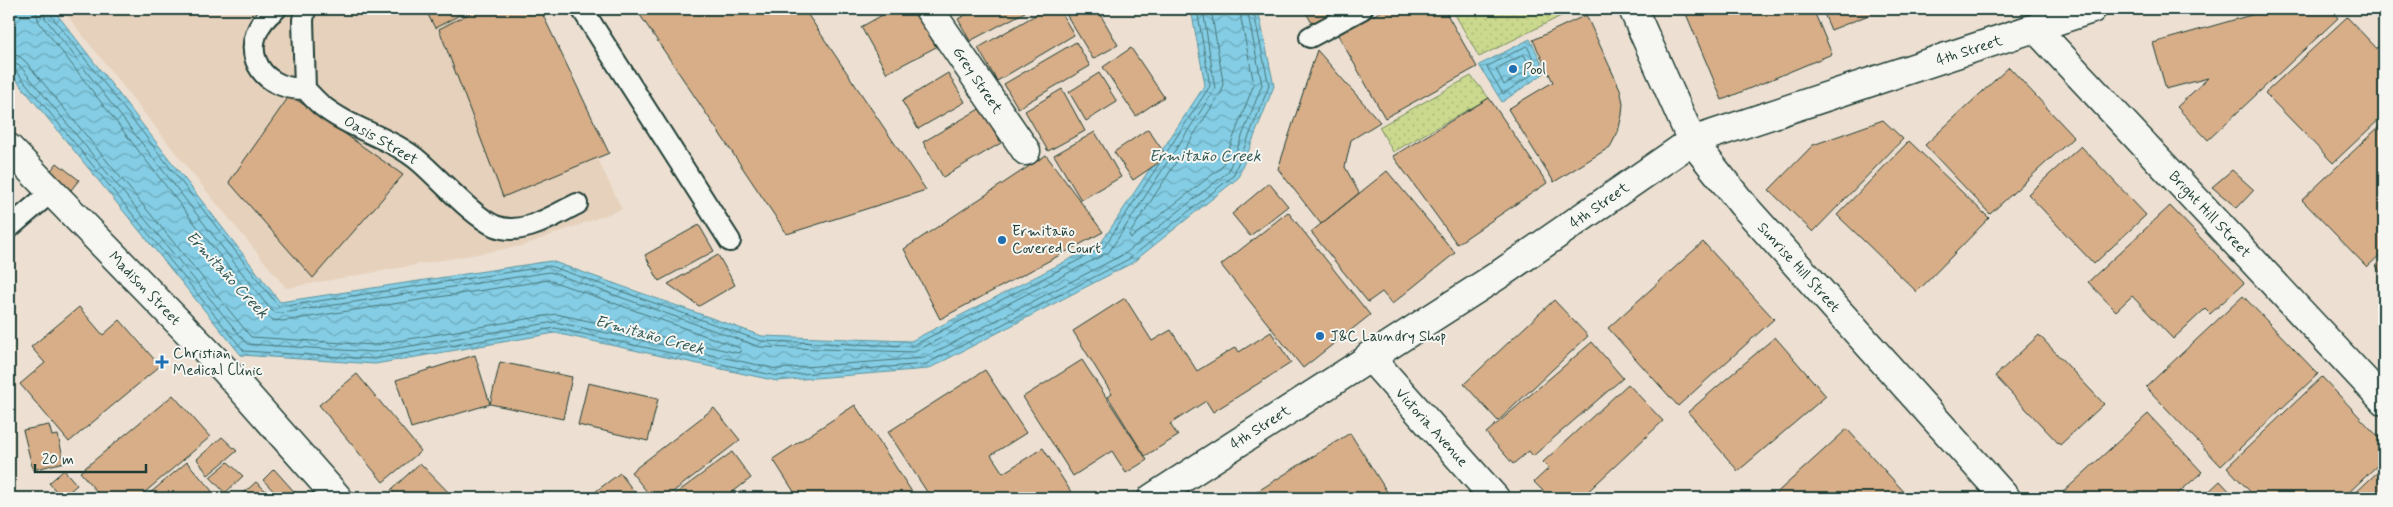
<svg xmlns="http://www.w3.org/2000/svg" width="2393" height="507" font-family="Mynerve,sans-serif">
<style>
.built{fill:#e6d1bc}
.grass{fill:url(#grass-dots);stroke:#748b60}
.water{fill:url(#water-waves);stroke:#5c939e}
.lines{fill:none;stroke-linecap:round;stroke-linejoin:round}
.shore{stroke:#47777a;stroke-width:1}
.building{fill:#d7ae88;stroke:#1f3d34}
.service-casing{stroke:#1f3d34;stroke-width:24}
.minor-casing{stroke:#1f3d34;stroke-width:31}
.service{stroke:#f6f6f2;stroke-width:20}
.minor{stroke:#f6f6f2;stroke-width:28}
.poi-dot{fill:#1f6fb2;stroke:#f6f6f2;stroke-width:2}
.labels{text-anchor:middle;stroke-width:4;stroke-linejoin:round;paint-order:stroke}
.street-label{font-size:15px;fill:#1f3d34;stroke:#f6f6f2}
.poi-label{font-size:15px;fill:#1f3d34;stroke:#f6f6f2;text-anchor:start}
.water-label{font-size:16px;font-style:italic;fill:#335a57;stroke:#f6f6f2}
</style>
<defs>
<pattern id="grass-dots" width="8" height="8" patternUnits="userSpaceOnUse" patternTransform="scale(1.25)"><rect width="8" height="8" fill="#cad98d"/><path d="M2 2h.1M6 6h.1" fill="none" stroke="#adbb7a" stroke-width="1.8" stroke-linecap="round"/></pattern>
<pattern id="water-waves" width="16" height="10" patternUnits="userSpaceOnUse" patternTransform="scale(1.25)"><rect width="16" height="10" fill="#84cde4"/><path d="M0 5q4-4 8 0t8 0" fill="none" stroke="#6ba8ba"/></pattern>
</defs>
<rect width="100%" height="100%" fill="#ede0d2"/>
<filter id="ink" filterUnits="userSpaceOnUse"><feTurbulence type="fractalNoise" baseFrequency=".02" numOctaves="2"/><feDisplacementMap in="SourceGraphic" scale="10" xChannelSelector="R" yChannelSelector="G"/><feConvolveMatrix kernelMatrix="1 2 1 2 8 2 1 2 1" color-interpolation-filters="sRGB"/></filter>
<g filter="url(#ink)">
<path class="built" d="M62,9H525L622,209L522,246L286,288L190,171Z"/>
<path class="grass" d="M1452,9H1575L1479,57Z
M1471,76L1489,98L1393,152L1379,127Z"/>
<path class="water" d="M9,9H53L280,302L551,261L762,336L911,341L1101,243L1205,85L1191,9H1258L1274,86L1238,178L1132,263L928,369L777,381L555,333L375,364L241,355L9,71Z
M1530,39L1546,72L1502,102L1479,65Z"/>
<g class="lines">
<path class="shore" d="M43,9L45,18L270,309L276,313H282L550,272L760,347L914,352L1109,252L1215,89L1203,9
M49,9L50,14L279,307L550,266L761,341L912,346L1104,247L1159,164
M1211,9L1223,82L1222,91L1129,235L1131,238L1222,167L1254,84L1239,9
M1527,46L1539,70L1503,94L1487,67Z
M9,54L19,56L26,62L251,337L374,345L556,314L738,353L741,352L740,348L549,280L283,321L273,320L264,313L39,22L35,9
M1524,55L1531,68L1504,85L1496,69Z
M9,62L20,66L247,344L374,352L555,322L777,369L924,358L1126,253L1228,172L1262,85L1247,9
M9,68L15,70L244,351L374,359L555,328L777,376L926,364L1129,259L1233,176L1269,86L1253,9
M1166,153L1210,86L1197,9"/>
</g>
<path class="building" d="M425,9H471L435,28Z
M478,9H540L609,153L503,197L439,29Z
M636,9H804L926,190L787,234Z
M893,9H914L936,47L887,73L861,27Z
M976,9H1023L1025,12L970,41L958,19Z
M1046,9H1059L1074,35L997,81L978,48Z
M1063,9H1097L1118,45L1093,59Z
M1304,9H1343L1313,25Z
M1385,9H1444L1477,67L1385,118L1338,35Z
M1684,9H1813L1832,54L1722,100Z
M1822,9H1884L1831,30Z
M1954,9H1970L1956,14Z
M2272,9H2330L2338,18L2208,140L2177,107L2208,78L2166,89L2153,43Z
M2369,9H2384V24Z
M1586,15L1620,89L1623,103L1622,115L1618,132L1610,147L1554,182L1508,109L1553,82L1533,40Z
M2347,17L2384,56V115L2333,163L2265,93Z
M1076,42L1090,66L1018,108L1004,84Z
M1131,48L1164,97L1136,116L1103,67Z
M1317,50L1380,122L1351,140L1345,167L1359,193L1321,224L1278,169Z
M2009,67L2074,137L1990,214L1925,145Z
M948,73L965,102L918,129L902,101Z
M1099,73L1117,102L1086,121L1069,92Z
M1062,89L1085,131L1048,151L1025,111Z
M290,95L403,175L313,278L229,182Z
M1489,98L1547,183L1457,244L1393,156Z
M981,108L1001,143L943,177L923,142Z
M1883,120L1903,139L1813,232L1769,190L1813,145Z
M2384,122V251L2367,267L2302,200Z
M1148,129L1167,157L1133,180L1114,152Z
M1095,132L1121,177L1081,200L1054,155Z
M1909,141L1989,218L1917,292L1837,215Z
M2081,146L2146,215L2094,264L2028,194Z
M1046,155L1103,232L940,319L904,249Z
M57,163L79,180L71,190L48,174Z
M2232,170L2254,190L2237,208L2212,187Z
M1387,171L1455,253L1392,304L1382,292L1368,302L1311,232Z
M1269,183L1288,206L1250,236L1232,214Z
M2170,206L2244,283L2210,314L2205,309L2173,339L2132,296L2116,311L2088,282Z
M1288,212L1370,315L1303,368L1221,265Z
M699,225L714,251L659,281L645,255Z
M1703,242L1774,319L1678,406L1608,328Z
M718,255L735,285L699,306L668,284Z
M2384,258V277L2375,266Z
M2243,296L2318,374L2221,466L2146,387Z
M1125,298L1152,341L1171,330L1197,371L1236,347L1239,352L1271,332L1291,363L1213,412L1206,401L1170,424L1178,436L1145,456L1108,397L1112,394L1073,331Z
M1554,300L1588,336L1498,421L1464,384Z
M79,307L103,335L120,320L160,366L69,442L20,384L45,363L31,347Z
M2039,335L2104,404L2060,445L1995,376Z
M1775,337L1826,396L1738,471L1688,412Z
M1592,342L1623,378L1533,456L1529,451L1513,464L1486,433Z
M475,355L490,404L411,428L396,380Z
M1082,360L1147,460L1126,473L1112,451L1073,476L1023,397Z
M500,362L572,377L563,419L490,404Z
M985,370L1026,433L991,455L1003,473L1043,448L1075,498H931L888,432Z
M357,374L421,451L383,482L319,405Z
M2322,377L2384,443V459L2343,498H2256L2227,467Z
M588,383L658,399L648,441L578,425Z
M1628,384L1663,421L1581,498H1550L1534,482L1549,468L1543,462Z
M173,395L210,437L138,498H102L80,472Z
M855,405L916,498H798L773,459Z
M714,408L740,440L665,498H652L631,472Z
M2148,414L2202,472L2173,498H2063L2060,495Z
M49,425L52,436L58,435L64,462L33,470L23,430Z
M1847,429L1907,495L1903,498H1771Z
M1350,433L1391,498H1247Z
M222,437L237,451L208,475L197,459Z
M732,452L751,478L725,498H678L675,494Z
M187,462L212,491L204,498H144Z
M228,462L243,476L225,493L210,477Z
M420,463L454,498H398L391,490Z
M2384,466V498H2350Z
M274,469L299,497L298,498H280L263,480Z
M64,470L77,485L62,498L49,483Z
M620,473L639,498H587Z
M2220,481L2236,498H2202Z
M256,482L274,498H238Z"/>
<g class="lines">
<g class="service-casing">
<path id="service" d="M276,9C235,39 254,90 305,89
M305,9L303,20L305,89C310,94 315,100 321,105C350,129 391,137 420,162C440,179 472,216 495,226C523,237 554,215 577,204
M582,9L730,241
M1310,37L1362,9
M9,228L51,192"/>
</g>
<g class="minor-casing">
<path id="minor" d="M929,9L1026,151
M1633,9L1692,141L1743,205L2006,498
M2035,28L2384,401
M9,148L226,371L338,498
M1369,356L1495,498
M1152,498L1500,274L1692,141L2092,9"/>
</g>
<use href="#service" class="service"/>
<use href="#minor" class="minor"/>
</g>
</g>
<g class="poi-dot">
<circle cx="1513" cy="69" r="5"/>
<circle cx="1002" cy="240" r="5"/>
<circle cx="1320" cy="336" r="5"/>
<path d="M159.5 354.5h5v5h5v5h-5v5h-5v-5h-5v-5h5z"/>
</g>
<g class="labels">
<g class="street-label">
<text transform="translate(1969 50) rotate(-18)" y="5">4th Street</text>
<text transform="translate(978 80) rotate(56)" y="5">Grey Street</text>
<text transform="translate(381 140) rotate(30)" y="5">Oasis Street</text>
<text transform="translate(1599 205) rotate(-35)" y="5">4th Street</text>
<text transform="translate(2210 214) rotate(47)" y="5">Bright Hill Street</text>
<text transform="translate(1799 267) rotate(48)" y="5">Sunrise Hill Street</text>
<text transform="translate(145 288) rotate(46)" y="5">Madison Street</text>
<text transform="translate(1260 427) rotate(-33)" y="5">4th Street</text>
<text transform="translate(1432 427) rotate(48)" y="5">Victoria Avenue</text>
</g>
<g class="poi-label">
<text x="1523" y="74">Pool</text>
<text x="1012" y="236">Ermitaño<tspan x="1012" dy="17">Covered Court</tspan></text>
<text x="1330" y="341">J&amp;C Laundry Shop</text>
<text x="173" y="358">Christian<tspan x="173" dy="17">Medical Clinic</tspan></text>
</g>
<g class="water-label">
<text x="1205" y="161">Ermitaño Creek</text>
<text transform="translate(228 274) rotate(47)" y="6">Ermitaño Creek</text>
<text transform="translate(650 334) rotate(15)" y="6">Ermitaño Creek</text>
</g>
</g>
<rect width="2393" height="507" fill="none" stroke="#f6f6f2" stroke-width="30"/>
<rect x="15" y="15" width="2363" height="477" fill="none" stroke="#1f3d34" stroke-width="2" filter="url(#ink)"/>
<path d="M35 464v8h111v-8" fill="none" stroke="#1f3d34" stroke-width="2.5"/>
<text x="42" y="464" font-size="15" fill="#1f3d34" stroke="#f6f6f2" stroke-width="4" paint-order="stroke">20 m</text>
</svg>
